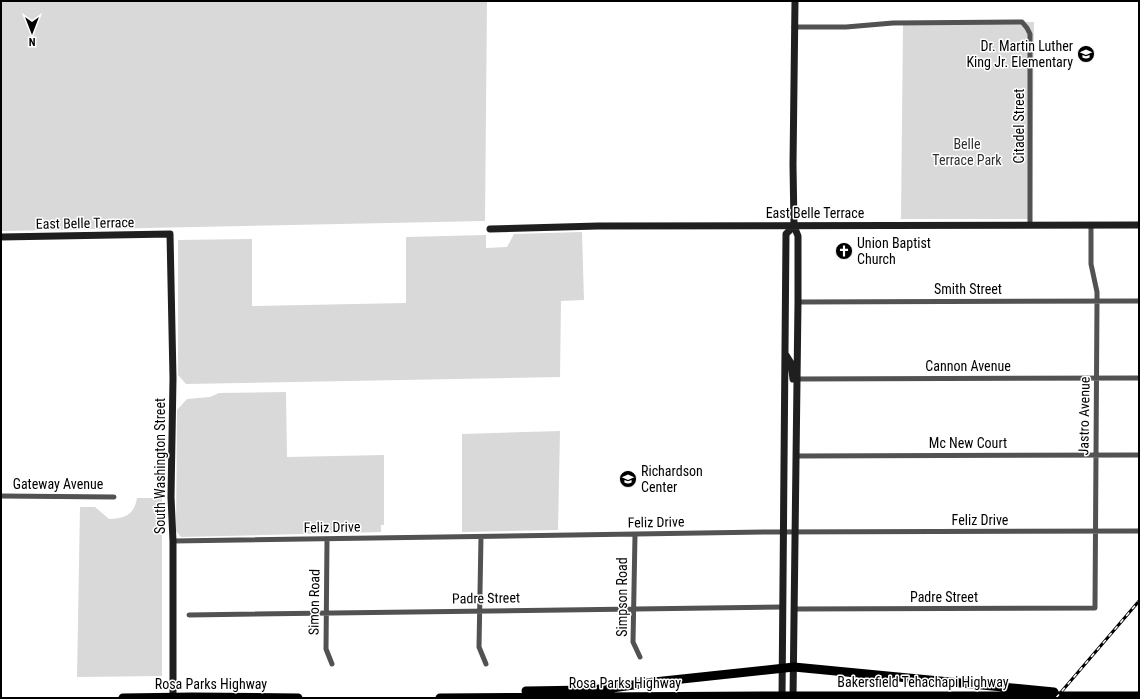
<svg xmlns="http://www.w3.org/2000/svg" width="1140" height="699" font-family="'Roboto Condensed',sans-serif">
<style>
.green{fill:#d9d9d9}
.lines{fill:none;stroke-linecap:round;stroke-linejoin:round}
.street{stroke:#525252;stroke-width:5}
.secondary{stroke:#1f1f1f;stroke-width:7}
.highway{stroke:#000;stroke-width:9}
.rail-casing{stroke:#000;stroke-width:3}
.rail{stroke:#fff;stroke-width:1.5;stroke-dasharray:4.5;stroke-linecap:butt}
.labels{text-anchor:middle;stroke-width:3;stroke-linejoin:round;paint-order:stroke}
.poi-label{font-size:14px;fill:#000;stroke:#fff;text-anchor:start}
.street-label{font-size:14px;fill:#000;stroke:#fff}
.park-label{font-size:14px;fill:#303030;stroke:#fff}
</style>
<rect width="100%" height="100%" fill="#fff"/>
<path class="green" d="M1,1H487L485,221L1,231Z
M903,22H1034L1032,219H901Z
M582,232L584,300L561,301L560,377L186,384L178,375V240L252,239V306L406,303V237L486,235V248L507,247L514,234Z
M286,392L287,457L384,455V525H381V532L181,537L176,531L177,410L187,399L210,397L219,393Z
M560,431L558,530L462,532V434Z
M137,498H162V676L77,677L80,507H95L109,519C126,518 134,515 137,498Z"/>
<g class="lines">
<path class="street" d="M794,27H846L893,23L1022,22L1027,28L1030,34V225
M798,302L1139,301
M797,379L1139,378
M796,456L1139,455
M1,496L114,497
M635,535L633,642L640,657
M481,537L479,647L486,664
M327,539L326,649L332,664
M173,541L769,532L1139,531
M794,609L1095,608L1097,301V292L1091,264V225
M189,615L783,607"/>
<path class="secondary" d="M490,229L598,226L1139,225
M1,237L170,234L173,378L171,497L173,541V698
M786,355L791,363L793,379
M782,698L786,234L794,226
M793,698L798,302V236L794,226L793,165L795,1"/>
<path class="highway" d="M526,691L588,690L612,688L654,682L794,667L1054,692
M123,698L192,697L298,698
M440,698L764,696H1139"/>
<g class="rail-casing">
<path id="rail" d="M1056,698L1139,601"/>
</g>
<use href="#rail" class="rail"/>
</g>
<defs>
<g id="school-disc" transform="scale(0.9)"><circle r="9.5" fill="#000" stroke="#fff"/><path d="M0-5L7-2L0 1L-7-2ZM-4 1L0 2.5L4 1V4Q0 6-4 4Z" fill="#fff"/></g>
<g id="church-disc" transform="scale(0.9)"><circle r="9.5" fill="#000" stroke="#fff"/><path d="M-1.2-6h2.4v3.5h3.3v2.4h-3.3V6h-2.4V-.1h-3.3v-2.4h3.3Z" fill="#fff"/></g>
</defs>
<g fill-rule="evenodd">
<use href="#school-disc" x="1086" y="54"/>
<use href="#church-disc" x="844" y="251"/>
<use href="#school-disc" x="628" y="479"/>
</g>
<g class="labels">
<g class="poi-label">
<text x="1073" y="51" text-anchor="end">Dr. Martin Luther<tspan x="1073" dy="16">King Jr. Elementary</tspan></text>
<text x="857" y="248">Union Baptist<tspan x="857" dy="16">Church</tspan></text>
<text x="641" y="476">Richardson<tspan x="641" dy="16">Center</tspan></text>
</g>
<g class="street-label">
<text transform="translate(1019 126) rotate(-90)" y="5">Citadel Street</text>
<text x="815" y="218">East Belle Terrace</text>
<text transform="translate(85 223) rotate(-1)" y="5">East Belle Terrace</text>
<text x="968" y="294">Smith Street</text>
<text x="968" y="371">Cannon Avenue</text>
<text transform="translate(1084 416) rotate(-89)" y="5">Jastro Avenue</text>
<text x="968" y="448">Mc New Court</text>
<text transform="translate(160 466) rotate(-90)" y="5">South Washington Street</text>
<text x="58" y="489">Gateway Avenue</text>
<text x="980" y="525">Feliz Drive</text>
<text transform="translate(656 522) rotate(-1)" y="5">Feliz Drive</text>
<text transform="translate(332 527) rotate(-1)" y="5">Feliz Drive</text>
<text transform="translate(622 597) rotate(-90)" y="5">Simpson Road</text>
<text x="944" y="602">Padre Street</text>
<text transform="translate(486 598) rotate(-1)" y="5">Padre Street</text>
<text transform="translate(314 602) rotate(-89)" y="5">Simon Road</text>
<text x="923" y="687">Bakersfield Tehachapi Highway</text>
<text x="625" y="688">Rosa Parks Highway</text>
<text x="211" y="689">Rosa Parks Highway</text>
</g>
<g class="park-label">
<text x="967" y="149">Belle<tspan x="967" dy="16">Terrace Park</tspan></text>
</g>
</g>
<rect width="1140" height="699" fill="none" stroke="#000000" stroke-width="4"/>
<g transform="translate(32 32) rotate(180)" stroke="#ffffff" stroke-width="3" paint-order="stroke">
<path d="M0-3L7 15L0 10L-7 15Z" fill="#000000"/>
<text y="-6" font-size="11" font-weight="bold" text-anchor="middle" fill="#000000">N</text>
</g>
</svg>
